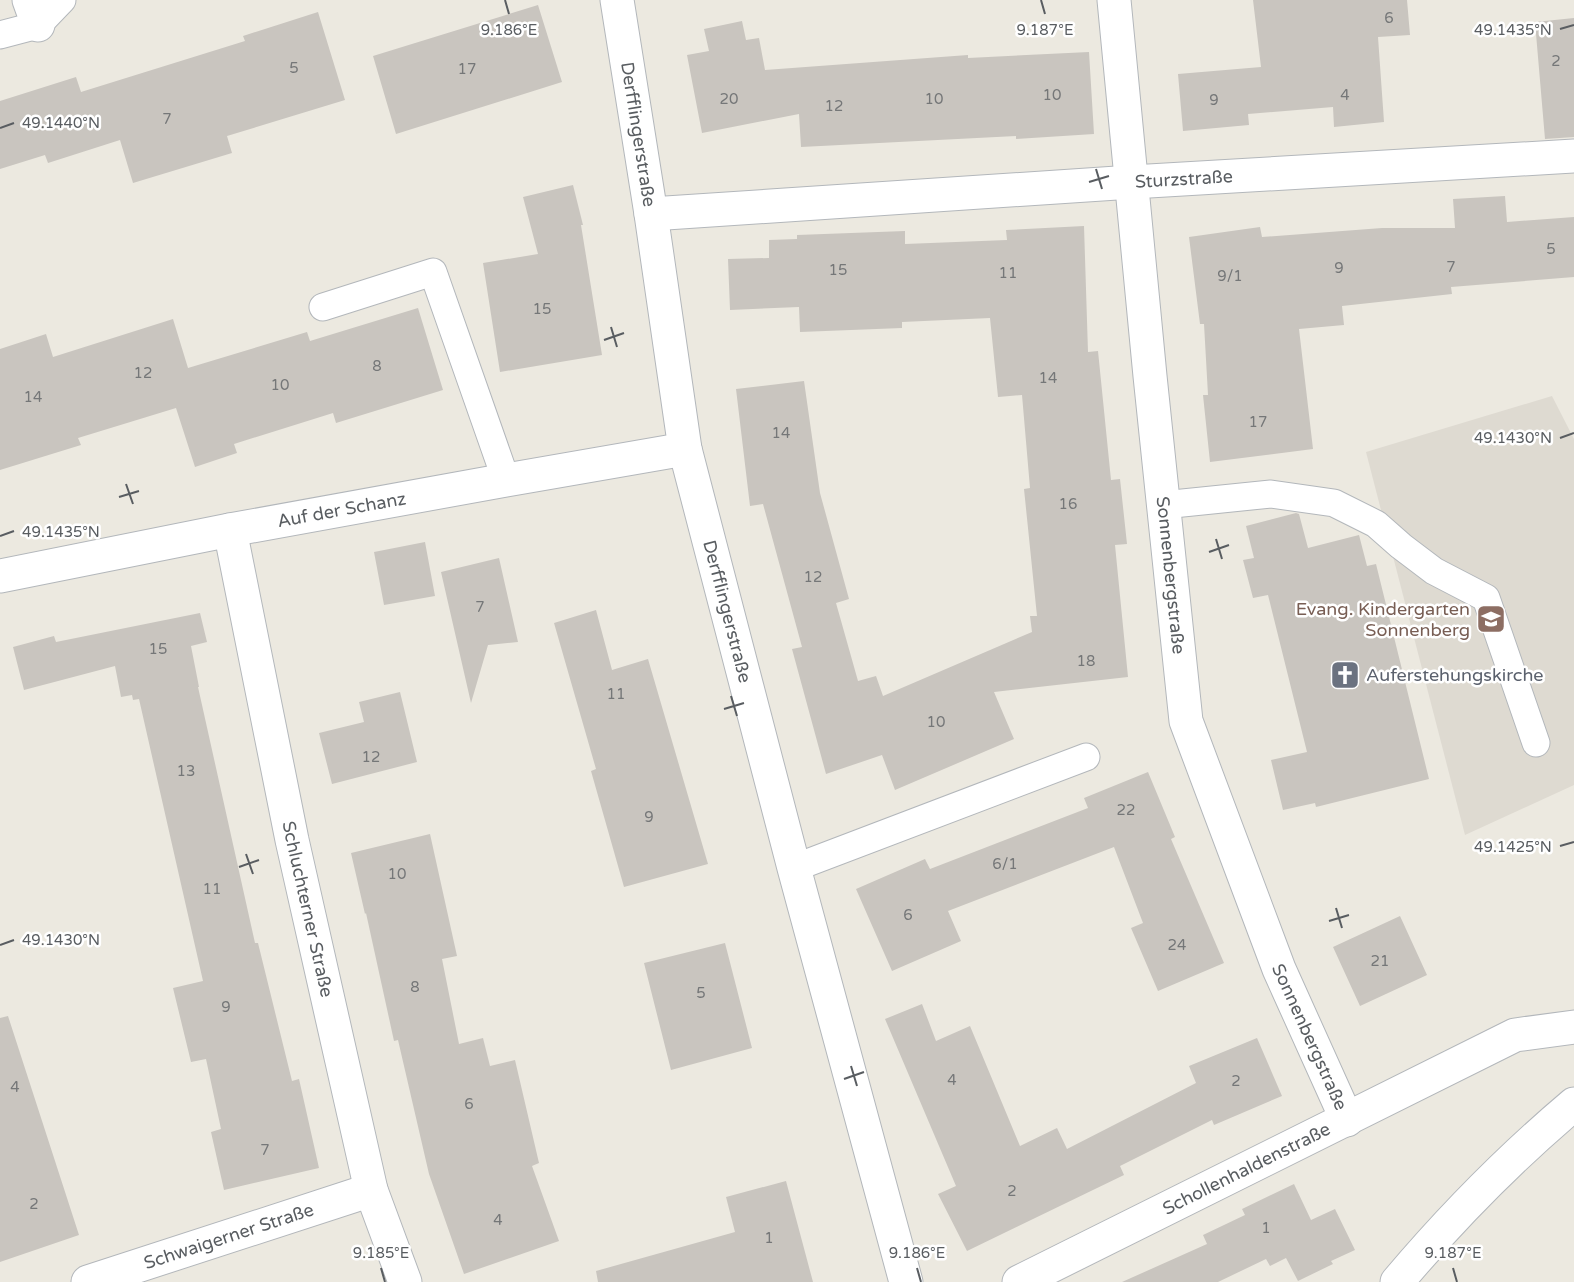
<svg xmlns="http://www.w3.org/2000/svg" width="1574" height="1282" font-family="'Varela Round',sans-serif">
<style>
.education{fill:#dedad1}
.building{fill:#c9c5bf}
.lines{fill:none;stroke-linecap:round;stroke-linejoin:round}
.lane-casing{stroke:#b3b7bb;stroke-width:29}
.street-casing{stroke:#b3b7bb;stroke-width:35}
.lane{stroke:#fff;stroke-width:27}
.street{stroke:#fff;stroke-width:33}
.ticks{fill:none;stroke:#595d61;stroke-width:2}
.labels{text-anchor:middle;stroke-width:5;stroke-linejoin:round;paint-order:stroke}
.number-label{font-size:15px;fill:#757778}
.street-label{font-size:18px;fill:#595d61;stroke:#fff}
.education-label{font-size:18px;fill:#785e54;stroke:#fff;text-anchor:end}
.worship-label{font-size:18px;fill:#5b616d;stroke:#fff;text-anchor:start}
.ticks-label{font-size:15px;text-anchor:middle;fill:#595d61;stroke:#fff;stroke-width:5;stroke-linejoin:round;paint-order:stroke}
</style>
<rect width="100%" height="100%" fill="#ece9e0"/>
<path class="education" d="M1552,396L1574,439V785L1465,835L1366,452Z"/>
<path class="building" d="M1253,0H1407L1410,35L1378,37L1384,122L1334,127L1333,107L1248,114L1249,125L1183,131L1178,74L1261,67Z
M538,5L562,82L396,134L373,56Z
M318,12L345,100L227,136L232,153L133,183L120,140L48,163L45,155L0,169V101L76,77L81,92L245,41L243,36Z
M1574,18V137L1545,139L1535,22Z
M742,21L746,40L759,38L765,70L968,55V58L1089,52L1094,134L1016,139V136L801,147L799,114L702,133L687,55L709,51L704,29Z
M573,185L583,225H581L602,355L500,372L483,263L538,254L523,197Z
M1505,196L1507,222L1574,217V277L1451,287L1452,294L1342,306L1344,325L1299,329L1313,449L1210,462L1203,395H1208L1204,324H1200L1189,237L1260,227L1262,237L1382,228H1455L1453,199Z
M1084,226L1088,352L1098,351L1111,480L1120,479L1127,544L1115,545L1128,677L994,692L1014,739L895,790L882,755L826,774L792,649L802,647L763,504L750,506L736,389L804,381L820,493L849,599L836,603L858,681L876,676L883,696L1032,632L1030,616H1037L1024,489L1030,488L1022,395L998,397L990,318L902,322V328L800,332L799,307L730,310L728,259L769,258V240L797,239V235L905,231V244L1007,240L1006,230Z
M418,308L443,390L336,423L333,413L234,444L237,453L195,467L176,408L78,438L81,445L0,470V349L46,334L53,357L173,319L188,368L307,332L310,341Z
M1296,513L1299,514L1308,548L1359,535L1367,566L1376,564L1429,779L1316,807L1315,803L1283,810L1271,760L1307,752L1268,595L1253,598L1243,560L1254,558L1246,526Z
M425,542L435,596L384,605L374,552Z
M499,558L518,642L488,645L471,703L441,572Z
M596,610L612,670L648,659L708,864L624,887L591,771L596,769L554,623Z
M200,613L207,642L191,646L199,687H198L255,943H258L292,1081L299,1079L319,1168L224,1190L211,1132L221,1129L206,1059L191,1062L173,988L203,981L139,699L133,700L132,695L121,697L115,666L24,690L13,647L54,636L56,642Z
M400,692L417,762L332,784L319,733L364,722L359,702Z
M1148,772L1175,837L1171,839L1224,963L1158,991L1131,928L1143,923L1114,847L948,911L961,941L892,971L856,889L925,859L930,869L1088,808L1084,798Z
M430,834L457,956L442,959L459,1044L483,1038L490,1066L515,1060L539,1163L532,1166L559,1241L464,1274L429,1174L398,1040L394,1041L366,913L365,914L351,853Z
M1400,916L1427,975L1360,1006L1333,947Z
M725,943L752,1048L671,1070L644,963Z
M922,1004L936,1041L970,1026L1020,1146L1057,1128L1067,1149L1196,1083L1189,1066L1257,1038L1282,1096L1214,1125L1212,1120L1120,1166L1124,1175L967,1251L938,1194L956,1186L885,1019Z
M8,1016L79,1235L0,1262V1018Z
M786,1181L813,1282H598L596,1271L735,1232L726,1197Z
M1294,1184L1311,1220L1335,1209L1355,1250L1331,1261L1333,1264L1298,1281L1286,1258L1270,1266L1266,1259L1218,1282H1122L1207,1244L1203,1235L1245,1215L1242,1209Z"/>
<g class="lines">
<g class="lane-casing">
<path id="lane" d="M0,35L38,25L62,0
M323,307L433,272L506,480
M1163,505L1271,494L1334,503L1376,524L1401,546L1434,571L1486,598L1536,743
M794,868L1086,757"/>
</g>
<g class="street-casing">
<g id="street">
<path d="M29,0L38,25"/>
<path id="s1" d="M617,0L651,214L685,449L794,868L906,1282"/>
<path id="s2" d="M1114,0L1150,376L1186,721L1279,969L1347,1120"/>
<path id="s3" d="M651,214L1132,182L1574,156"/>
<path id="s4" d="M230,530L292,840L371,1190L405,1282"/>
<path id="s5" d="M0,576L230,530L506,480L685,449"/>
<path id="s6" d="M88,1282L371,1190"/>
<path id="s7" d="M1019,1282L1515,1035L1574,1027"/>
<path d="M1397,1282C1451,1218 1510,1158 1574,1104"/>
</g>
</g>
<use href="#lane" class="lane"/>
<use href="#street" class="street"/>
</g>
<path class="ticks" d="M505,0L509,14M1041,0L1045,14M1560,29L1574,25M0,128L14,123M1096,169L1102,189M1089,182L1109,176M611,327L617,347M604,340L624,333M1560,438L1574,433M126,484L133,504M119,497L139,491M0,536L14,531M1216,539L1222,559M1209,552L1229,545M731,696L737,716M724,709L744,703M1560,846L1574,842M246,854L253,874M239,867L259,860M1336,908L1342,928M1329,921L1349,915M0,945L14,940M851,1066L857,1086M844,1079L864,1072M381,1268L385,1282M917,1268L921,1282M1453,1268L1457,1282"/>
<defs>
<g id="school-square" transform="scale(1.5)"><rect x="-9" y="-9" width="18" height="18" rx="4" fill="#8d6e63" stroke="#fff"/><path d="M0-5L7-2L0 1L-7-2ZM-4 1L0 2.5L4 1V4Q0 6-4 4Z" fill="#fff"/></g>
<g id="church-square" transform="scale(1.5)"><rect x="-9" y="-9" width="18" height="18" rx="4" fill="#6b7280" stroke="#fff"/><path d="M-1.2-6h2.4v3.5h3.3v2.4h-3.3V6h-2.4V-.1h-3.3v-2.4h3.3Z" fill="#fff"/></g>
</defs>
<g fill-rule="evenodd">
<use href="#school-square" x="1491" y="619"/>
<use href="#church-square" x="1345" y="675"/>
</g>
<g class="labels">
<g class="number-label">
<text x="1389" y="23">6</text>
<text x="1556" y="66">2</text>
<text x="294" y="73">5</text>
<text x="467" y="74">17</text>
<text x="1052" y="100">10</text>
<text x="1345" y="100">4</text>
<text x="729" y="104">20</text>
<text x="934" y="104">10</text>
<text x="1214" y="105">9</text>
<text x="834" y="111">12</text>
<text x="167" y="124">7</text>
<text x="1551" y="254">5</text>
<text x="1451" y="272">7</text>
<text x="1339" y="273">9</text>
<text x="838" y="275">15</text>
<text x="1008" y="278">11</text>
<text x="1230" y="281">9/1</text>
<text x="542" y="314">15</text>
<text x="377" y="371">8</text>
<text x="143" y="378">12</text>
<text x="1048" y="383">14</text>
<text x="280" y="390">10</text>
<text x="33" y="402">14</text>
<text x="1258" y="427">17</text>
<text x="781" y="438">14</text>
<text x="1068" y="509">16</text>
<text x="813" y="582">12</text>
<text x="480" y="612">7</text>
<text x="158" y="654">15</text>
<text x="1086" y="666">18</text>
<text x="616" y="699">11</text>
<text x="936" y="727">10</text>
<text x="371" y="762">12</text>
<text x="186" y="776">13</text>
<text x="1126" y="815">22</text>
<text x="649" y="822">9</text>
<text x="1005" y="869">6/1</text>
<text x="397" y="879">10</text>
<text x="212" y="894">11</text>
<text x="908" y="920">6</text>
<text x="1177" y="950">24</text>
<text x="1380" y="966">21</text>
<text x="415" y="992">8</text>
<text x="701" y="998">5</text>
<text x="226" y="1012">9</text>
<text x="952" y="1085">4</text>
<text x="1236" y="1086">2</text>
<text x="15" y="1092">4</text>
<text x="469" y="1109">6</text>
<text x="265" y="1155">7</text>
<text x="1012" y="1196">2</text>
<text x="34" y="1209">2</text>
<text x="498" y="1225">4</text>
<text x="1266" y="1233">1</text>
<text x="769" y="1243">1</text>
</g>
<g class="street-label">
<text dy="6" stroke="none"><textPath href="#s1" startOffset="136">Derfflingerstraße</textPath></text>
<text dy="6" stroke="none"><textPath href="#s3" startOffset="534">Sturzstraße</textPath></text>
<text dy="6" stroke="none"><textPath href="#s5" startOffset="348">Auf der Schanz</textPath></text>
<text dy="6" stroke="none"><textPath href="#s2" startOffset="578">Sonnenbergstraße</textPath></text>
<text dy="6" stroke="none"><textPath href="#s1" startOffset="622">Derfflingerstraße</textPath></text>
<text dy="6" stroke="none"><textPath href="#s4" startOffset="387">Schluchterner Straße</textPath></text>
<text dy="6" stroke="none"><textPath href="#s2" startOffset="1064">Sonnenbergstraße</textPath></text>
<text dy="6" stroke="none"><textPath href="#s7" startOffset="254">Schollenhaldenstraße</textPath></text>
<text dy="6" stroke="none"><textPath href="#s6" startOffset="148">Schwaigerner Straße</textPath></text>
</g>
<g class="education-label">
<text x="1470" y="615">Evang. Kindergarten<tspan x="1470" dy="21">Sonnenberg</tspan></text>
</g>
<g class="worship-label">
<text x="1366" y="681">Auferstehungskirche</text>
</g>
</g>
<g class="ticks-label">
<text x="509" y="35">9.186°E</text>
<text x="1045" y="35">9.187°E</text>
<text x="1513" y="35">49.1435°N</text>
<text x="61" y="128">49.1440°N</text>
<text x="1513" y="443">49.1430°N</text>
<text x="61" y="537">49.1435°N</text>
<text x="1513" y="852">49.1425°N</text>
<text x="61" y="945">49.1430°N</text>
<text x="381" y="1258">9.185°E</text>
<text x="917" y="1258">9.186°E</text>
<text x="1453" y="1258">9.187°E</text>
</g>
</svg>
